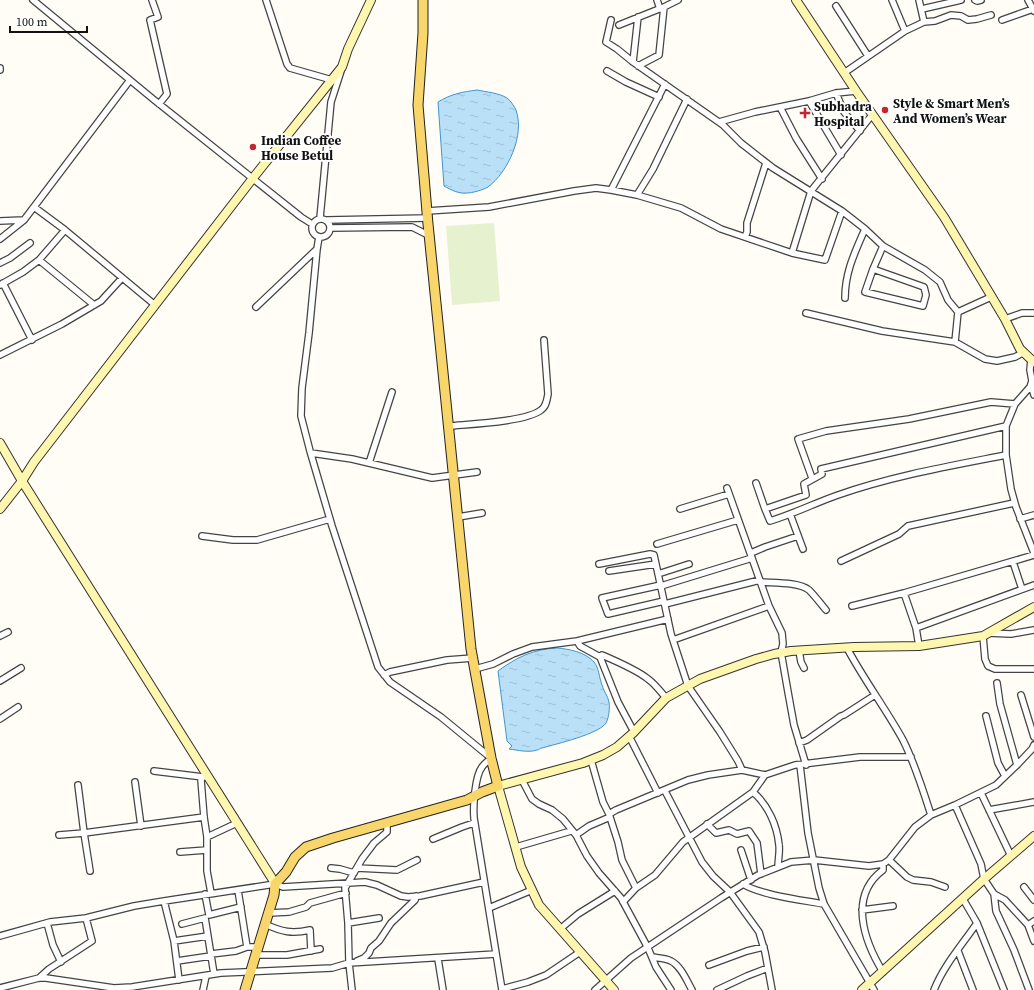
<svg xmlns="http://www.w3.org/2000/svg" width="1034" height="990" font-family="'Source Serif 4',serif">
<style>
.pitch{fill:#e6f2cf}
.water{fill:url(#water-ripples);stroke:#3f96cf}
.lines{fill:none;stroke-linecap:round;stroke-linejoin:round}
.minor-casing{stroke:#444;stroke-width:8}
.secondary-casing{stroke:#333;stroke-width:10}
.primary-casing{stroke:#222;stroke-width:11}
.minor{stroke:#fff;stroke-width:5.5}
.secondary{stroke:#fff6b0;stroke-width:8}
.primary{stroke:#f9d66b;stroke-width:9}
.poi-dot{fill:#c4262e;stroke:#fff;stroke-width:1.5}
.labels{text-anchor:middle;stroke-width:4;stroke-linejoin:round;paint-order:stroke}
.poi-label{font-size:13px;font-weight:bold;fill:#111;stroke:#fff;text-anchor:start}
</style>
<defs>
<pattern id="water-ripples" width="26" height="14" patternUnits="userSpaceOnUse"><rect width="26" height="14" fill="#b9e0f7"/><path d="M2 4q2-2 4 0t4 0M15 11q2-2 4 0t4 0" fill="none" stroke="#9ebfd3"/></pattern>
</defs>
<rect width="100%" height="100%" fill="#fffdf5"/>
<path class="pitch" d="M494,223L500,301L452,305L446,226Z"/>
<path class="water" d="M477,90C487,92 499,93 507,98C511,101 514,106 516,110C525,135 508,172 488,187C483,190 472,193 467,193C459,194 451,190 444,186L438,102C451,94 462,92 477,90Z
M557,648C569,649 585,652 594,662C599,668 599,677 602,685C603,690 608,696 609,702C610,707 609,718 606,723C599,734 556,744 542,748C540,748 539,750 537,750C528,753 518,750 509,749L512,746L507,741L498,671C517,657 534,649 557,648Z"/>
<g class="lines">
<g class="minor-casing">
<path id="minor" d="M33,0L153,99L301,217L312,224
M152,0L158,17L150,20L167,94L159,104
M266,0L287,64L290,68L332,80
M657,0L660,9
M892,0L905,31
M975,0L977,1L981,0
M1028,0L1034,11
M836,6L868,56
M922,9L961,0
M1002,20L1033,9
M924,22L935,21L951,15L961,16L968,20L977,19L991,15
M619,25L664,7L678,0
M633,62L638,17
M638,66L659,55L664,7
M0,68V70
M607,71L626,82L659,97
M844,73L905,31L924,22L919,0
M836,93L844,112L860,131
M809,101L841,155
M780,107L796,138L822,179
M719,122L755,112L809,101L836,93L856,91
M611,190L665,84
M637,195L653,169L687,99
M34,207L65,230L155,305
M427,211L489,207L574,191L596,188L611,190L637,195L681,208L721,229L792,253L825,260L842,211L773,168L741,143L723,125L633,62L617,49L606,42L611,20
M842,211L865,229C855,252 845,272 845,298
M320,218L331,102L341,71
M312 228a9 9 0 1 1 18 0a9 9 0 1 1-18 0Z
M327,220L428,218
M0,221L23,220
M330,228L412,227L430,236
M865,229L883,246L925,270L940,282L948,300L958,312L991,297
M319,237L317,249L309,333L302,388L301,416L310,451L332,526L378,667L390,682L441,717L491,758C488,761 484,764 482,767C475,776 473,806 474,818L502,990
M745,237L747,232V223L766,163
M0,239L24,220L130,80
M792,253L811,191L872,115
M39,260L94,305
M0,263L10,258L30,243
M873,269L865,292L923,306L926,295L924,287L873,269L883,246
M3,283L32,340
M0,285L23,272L39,260L65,230
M256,307L317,249
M806,313L882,331L955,342L985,359L997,361L1015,357L1024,352
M1005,319L1022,313H1034
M955,342L958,312
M0,355L62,324L101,301L122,278
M1031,359L1030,370L1032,381L1030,387L1015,404L1006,426V455L1011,489L1016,507L1034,553
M1031,384L1034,395
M449,426C469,424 526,422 541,410C546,407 547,400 548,394L544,340
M311,453L352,459L432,478L477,472
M369,463L392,392
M812,478L798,439L826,431L909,419L991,402L1015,404
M756,483L765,509L806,495L804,484L822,474L821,469L1006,426
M727,488L769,606L782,633L783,644L781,652L788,692L794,725L806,765
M680,509L729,494
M765,509L770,521C793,514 815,503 838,495C892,476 950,466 1006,455
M790,514L803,549
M458,517L482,513
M1020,519L1034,515
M202,536L233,540H257L330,519
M657,544L738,520
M751,553L765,547L798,536
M841,561L899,534L908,526L1014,503
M1013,562L1022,589
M599,564L650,554L654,555L671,634L688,686L720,732L738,761L742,770
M609,571L656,564
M658,574L689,564
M761,582C774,583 799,582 809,590C815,596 820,603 826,610
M661,585L602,598L608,614L664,601
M661,586L752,558
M904,593L1034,555
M665,604L760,580
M852,606L904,593L916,628L919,646
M916,628L1034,585
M988,633L1011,634L1034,630
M0,636L8,632
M983,636L985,659L988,666L995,669H1034
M673,640L769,606
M577,641L580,646L600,657L618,702L634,732
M847,648C864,680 886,709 903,740C915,764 923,790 931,815
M799,651L801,662L804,668
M600,657L602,655C616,661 637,670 648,679C655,684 661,692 666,698
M475,669L493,664L513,654L532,647L577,641L668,619
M384,675L390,672L447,660L473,658
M0,681L21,668
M997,683L1000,704L1017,765
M1021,695L1034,737
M986,716L998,763L1005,776
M0,719L18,707
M629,736L658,793
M799,743L807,740L841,716L844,715L875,695
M591,760L603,802L609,814L618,842L622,860L636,888
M800,765L808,833L819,888L824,904L874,990
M154,771L203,777
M206,773L201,780L204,817L207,837
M522,780L532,799L539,804L552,810L563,819L576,835L587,856L599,873L621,898L648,948L656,967L671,990
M135,782L141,826
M78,785L84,833L90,871
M665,791L702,862L713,876L730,892L759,932L765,952L772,990
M753,792C768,805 777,825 779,845C780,852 778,860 778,867
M981,793L1011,856
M955,805L981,864L984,879L994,894L1005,900L1028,925L1034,921
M989,810L1034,802
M609,814L616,810L688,780L708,775L742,770L765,775L795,765L860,757H911
M707,824L716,833L729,830L737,834L749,831L757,843L761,874
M59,835L84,833L204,817
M576,835L589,826L610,817
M433,839L462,827L474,823
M516,847L571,831
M207,850V871L211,893
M741,850L751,880
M180,852L207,850V837L237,823
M889,860L907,877L913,880L931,882L945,887
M331,868L340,869L354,873
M357,868L397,870L417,860
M743,884C760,895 802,900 824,904
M1024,887L1034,900
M238,890L247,947
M205,894L209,915L241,907
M994,894L996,911L1014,950L1029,990
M963,899L977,923L1004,990
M164,901L174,941L179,980
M623,902L636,888L655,875L683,842L753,792L765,775
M489,908L532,890
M862,910L893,906
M269,913L289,912L306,907L310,903L346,893
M47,923L53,945L61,962
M348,923L379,918
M182,924L205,918L214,974
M265,924C282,932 292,934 310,930L311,951
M1028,925L1034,941
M560,929L578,914L615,891
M0,936L50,922L86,918L134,906L164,901L275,884L283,887L365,882L377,885L401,896L408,897L420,896L484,882
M174,941L208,936
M958,951L973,990
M211,954L236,951L247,947H258
M256,955H287L320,949
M652,957C658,958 666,958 671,961C681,966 687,981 692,990
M438,959L443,990
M177,961L211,956
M357,961L364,958L369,953L371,948L379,941L391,923L415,900L416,896
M709,965L747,951L764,947
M883,972C864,941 848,896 883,870V864
M39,978L49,969L92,941L86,918
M0,988L39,978H46L114,988L132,987L221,973L332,968L349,963L496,954
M502,989L528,982L546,975L580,952
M203,990L206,976
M352,990L349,963L348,923L345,888L362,859L374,843L387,832V823
M595,990L631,958L721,898L758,875L791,862L814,860L869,866L883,864L889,860L915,827L931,815L955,805L996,785L1017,765L1032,749L1034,745
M717,990L747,976L768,968
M934,990C944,965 962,945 977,923"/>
</g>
<g class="secondary-casing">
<path id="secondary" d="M796,0L856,91L944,217L1005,319L1020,349L1034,362
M0,443L22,481L273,880L275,884
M0,509L22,481L34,462L253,178L342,67L348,49L371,0
M614,990L539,905L521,867L498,786L583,763L603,755L617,747L633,733L666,698L700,679L756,659L774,654L791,651L854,647L919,646L983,636L1034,607
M862,990L984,879L1034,836"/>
</g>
<g class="primary-casing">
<path id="primary" d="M245,990L274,895L275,884L286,872L295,857L306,847L333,838L467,800L482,792L498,786L491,758L471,649L428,224L418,105L423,33V0"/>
</g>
<use href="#minor" class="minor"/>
<use href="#secondary" class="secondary"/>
<use href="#primary" class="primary"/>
</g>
<g class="poi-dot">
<circle cx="885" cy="110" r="4"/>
<path d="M803 107h4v4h4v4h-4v4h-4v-4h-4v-4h4z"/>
<circle cx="253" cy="147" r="4"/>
</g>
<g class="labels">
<g class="poi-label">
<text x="893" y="108">Style &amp; Smart Men’s<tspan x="893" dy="15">And Women’s Wear</tspan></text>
<text x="814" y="111">Subhadra<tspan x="814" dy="15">Hospital</tspan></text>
<text x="261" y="145">Indian Coffee<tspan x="261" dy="15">House Betul</tspan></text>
</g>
</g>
<path d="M10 26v6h77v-6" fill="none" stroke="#111111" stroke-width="2"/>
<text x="16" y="26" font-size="12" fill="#111111" stroke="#ffffff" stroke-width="3" paint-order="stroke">100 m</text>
</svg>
